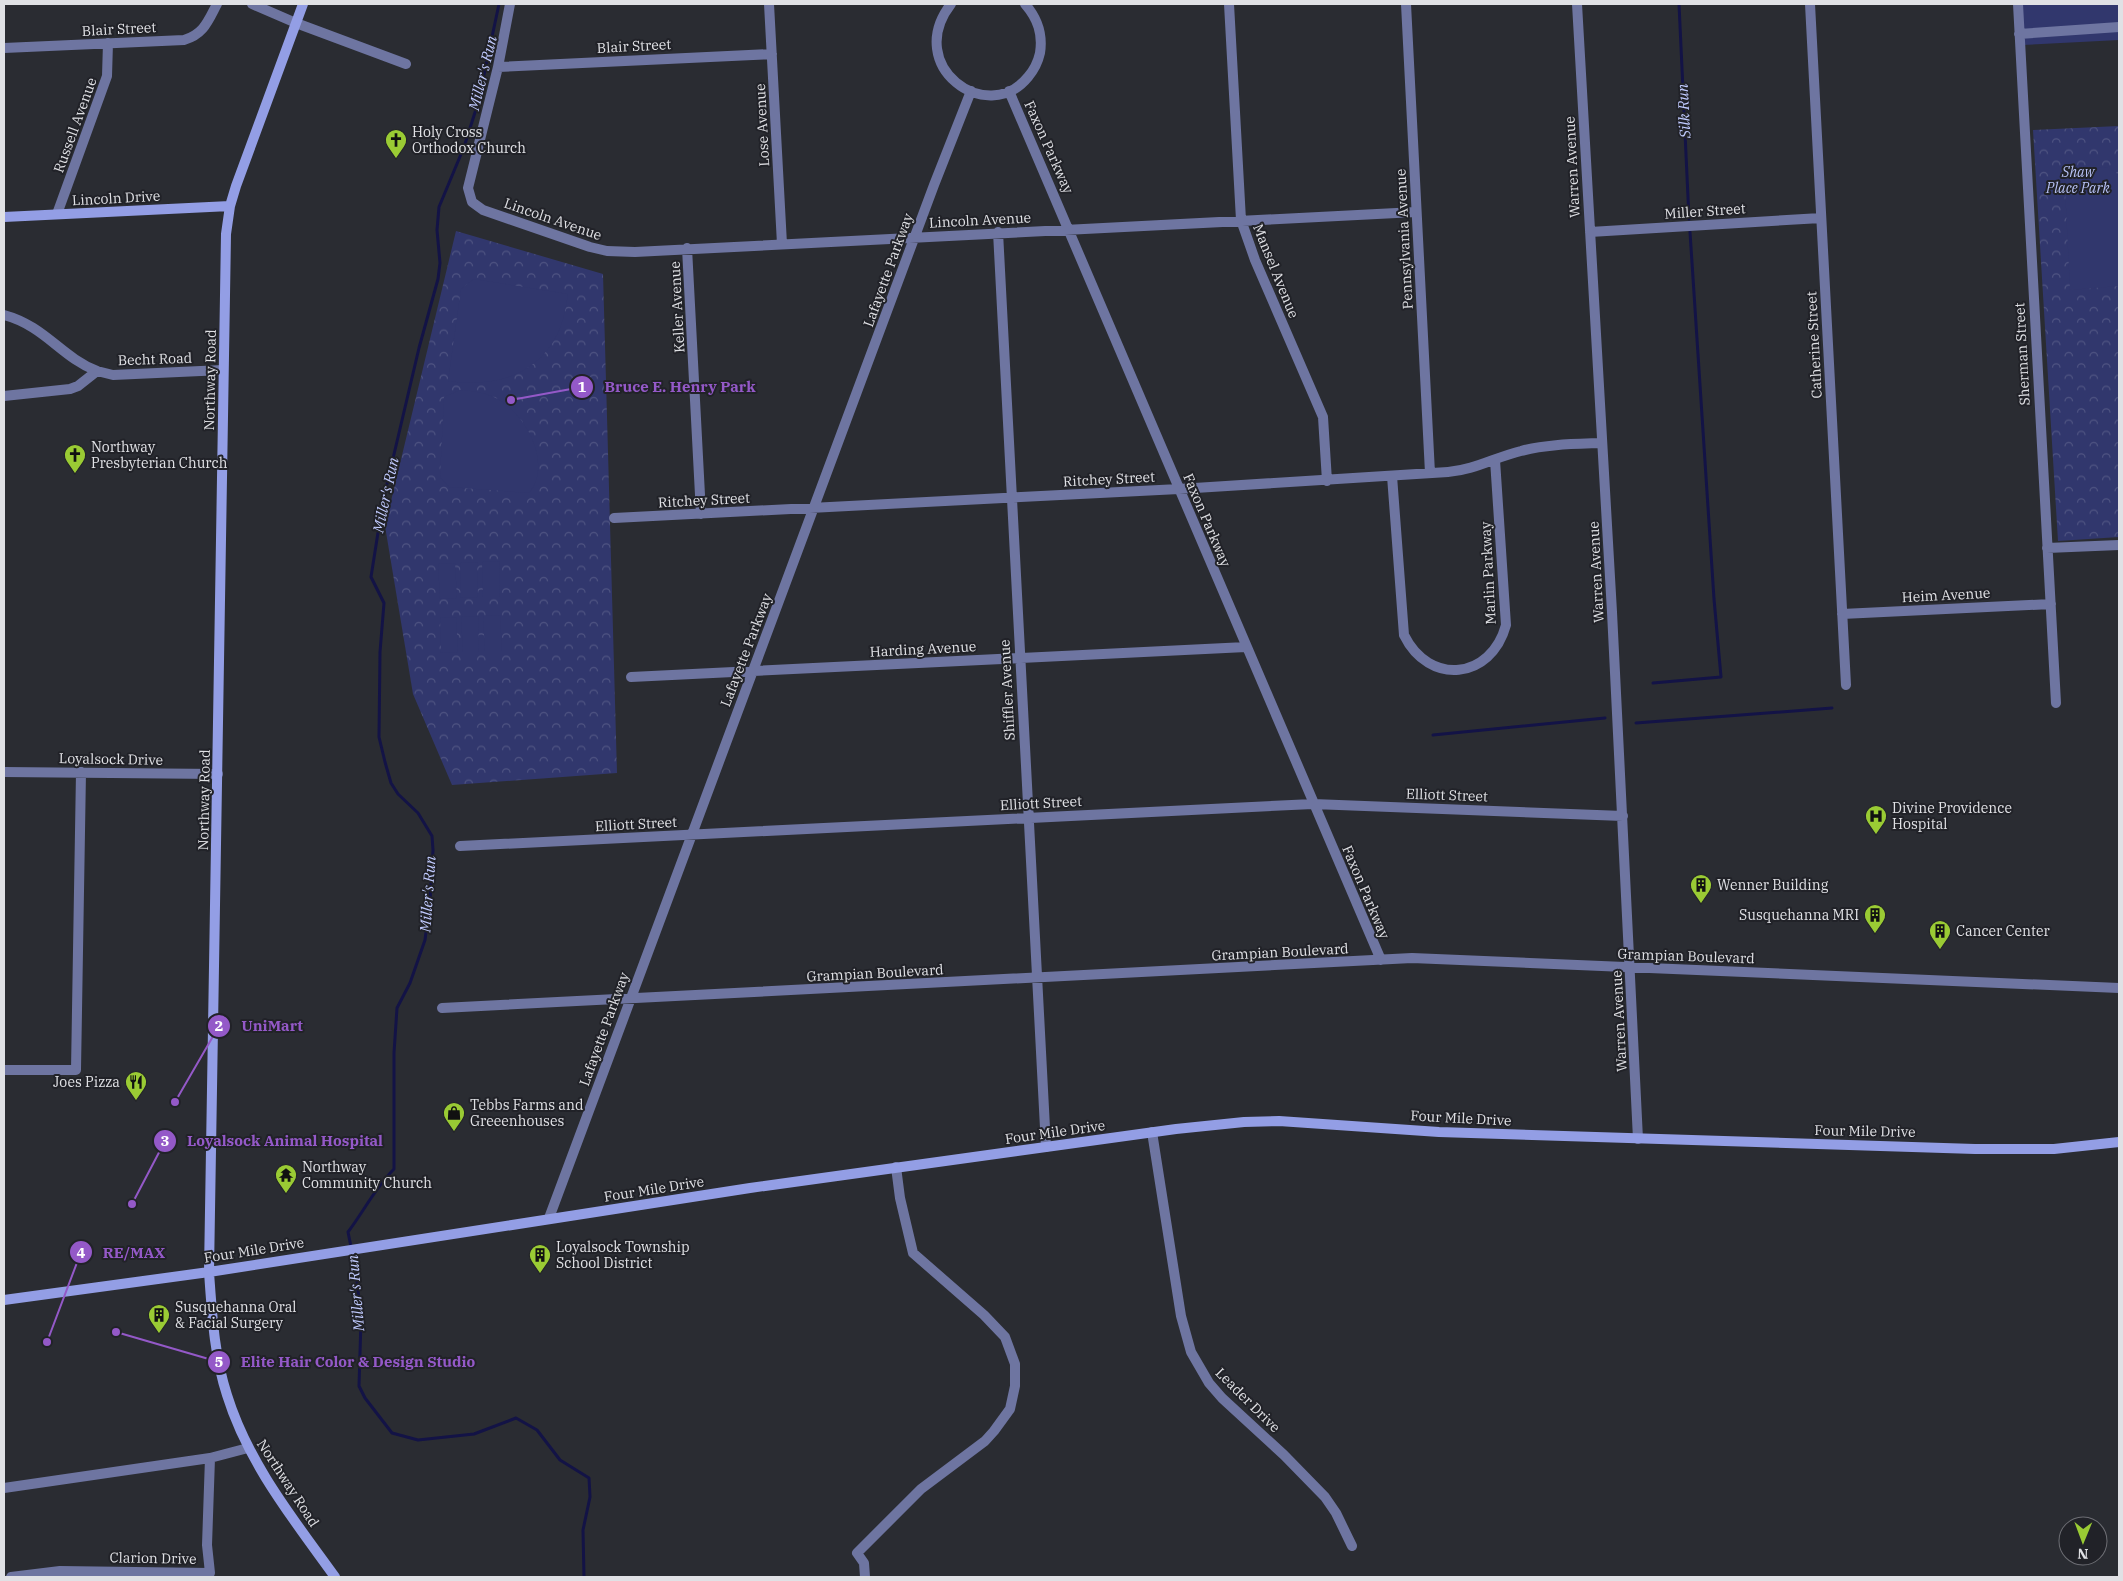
<svg xmlns="http://www.w3.org/2000/svg" width="2123" height="1581" font-family="'IBM Plex Serif',serif">
<style>
.park{fill:url(#park-crowns)}
.pitch{fill:#31376d}
.lines{fill:none;stroke-linecap:round;stroke-linejoin:round}
.stream{stroke:#131346;stroke-width:3}
.street{stroke:#6e75a1;stroke-width:10}
.secondary{stroke:#939ee5;stroke-width:10}
.labels{text-anchor:middle;stroke-width:4;stroke-linejoin:round;paint-order:stroke}
.street-label{font-size:14px;fill:#e0e1e5;stroke:#212228}
.poi-label{font-size:14px;fill:#e0e1e5;stroke:#212228;text-anchor:start}
.park-label{font-size:14px;font-style:italic;fill:#b7c1f5;stroke:#212228}
.water-label{font-size:15px;font-style:italic;fill:#c1cbff;stroke:#212228}
.leader{fill:none;stroke:#9459c8;stroke-width:2}
.callout-dot{fill:#9459c8;stroke:#212228;stroke-width:2}
.mark-label{font-size:15px;text-anchor:middle;font-weight:bold;fill:#fff}
.callout-label{font-size:15px;text-anchor:middle;font-weight:bold;fill:#9459c8;stroke:#212228;stroke-width:4;stroke-linejoin:round;paint-order:stroke}
</style>
<defs>
<pattern id="park-crowns" width="20" height="18" patternUnits="userSpaceOnUse" patternTransform="scale(1.25)"><rect width="20" height="18" fill="#31376d"/><path d="M2 6a3 3 0 1 1 6 0M12 15a3 3 0 1 1 6 0" fill="none" stroke="#4f5482"/></pattern>
</defs>
<rect width="100%" height="100%" fill="#2a2c32"/>
<path class="park" d="M2119,126V537L2058,541L2033,130Z
M456,231L603,274L617,773L452,785L413,694L385,526Z"/>
<path class="pitch" d="M2020,4H2119V40L2022,45Z
M2064,167L2109,168L2119,175V286L2070,290Z
M474,279L568,294C566,308 563,323 557,335C535,378 491,387 448,381L461,289Z
M460,390C474,391 489,393 501,401C528,418 552,465 529,493L449,487L440,477L444,397Z
M499,561L500,597H483L482,562Z
M477,562L478,597L461,598L460,563Z
M455,563L457,598L440,599L438,564Z
M500,615L502,651H485L483,616Z
M478,616L479,652H463L461,617Z
M456,617L458,652L441,653L440,618Z"/>
<g class="lines">
<path class="stream" d="M499,4L478,103L464,147L439,207L437,230L440,263L438,279L419,348L383,501L371,577L384,603L380,652L379,737L385,762L391,783L398,794L418,813L432,836L433,850L430,901L425,940L410,983L397,1008L394,1053V1169C375,1188 364,1211 348,1232L356,1271L361,1320L359,1386L365,1398L392,1433L418,1440L474,1434L516,1418L537,1430L560,1460L589,1478L590,1497L583,1530L584,1577
M1679,4L1689,219
M1653,683L1721,677L1714,599L1690,232
M1636,723L1832,708
M1433,735L1605,718"/>
<path class="street" d="M252,4L296,23L406,64
M510,4L498,67L468,188L472,202L483,210L590,247L607,251L635,252L1416,212
M769,4L782,244
M951,4C903,66 987,127 1028,77C1034,70 1038,62 1040,53C1043,34 1038,19 1025,4
M1229,4L1241,220L1255,260L1323,417L1327,481
M1406,4L1430,473
M1577,4L1612,612L1638,1139
M1810,4L1846,685
M2018,4L2056,703
M2019,34L2119,27
M4,48L184,40C204,34 208,21 217,4
M498,67L772,54
M1009,91L1381,960
M57,214L107,76L108,43
M998,232L1046,1147
M1590,232L1821,218
M687,248L701,514
M4,315C45,326 61,357 97,371
M4,396L70,389L78,386L97,371L113,375L223,370
M1392,476L1404,635C1429,686 1491,680 1506,625L1495,460
M614,518L1179,489L1448,472C1474,470 1496,457 1521,451C1547,444 1575,444 1602,443
M2047,548L2119,545
M1842,614L2051,604
M631,677L1246,647
M4,772L218,774
M460,846L1313,804L1623,816
M442,1008L1412,958L2119,988
M4,1070H76L81,772
M1152,1132L1181,1316L1191,1352L1209,1383L1222,1398L1284,1455L1325,1497L1336,1513L1352,1546
M549,1218L934,185L971,91
M210,1458L248,1448
M4,1488L210,1458L207,1545L210,1573L60,1571L11,1577
M865,1577L864,1563L857,1553L921,1489L985,1441L994,1431L1010,1409L1015,1386V1364L1005,1337L984,1315L913,1253L900,1198L896,1167"/>
<path class="secondary" d="M303,4L236,186L230,206L226,234L209,1272C212,1313 214,1355 227,1395C248,1463 294,1520 335,1577
M4,217L230,206
M4,1300L209,1272L750,1188L1176,1129L1244,1122L1279,1121L1439,1132L1975,1149H2054L2119,1142"/>
</g>
<defs>
<g id="church-pin" transform="scale(1.125)"><path d="M0 17L-7.5 6A9.5 9.5 0 1 1 7.5 6Z" fill="#9acb34" stroke="#212228"/><path d="M-1.2-6h2.4v3.5h3.3v2.4h-3.3V6h-2.4V-.1h-3.3v-2.4h3.3Z" fill="#111"/></g>
<g id="hospital-pin" transform="scale(1.125)"><path d="M0 17L-7.5 6A9.5 9.5 0 1 1 7.5 6Z" fill="#9acb34" stroke="#212228"/><path d="M-5-5h3v3.5h4V-5h3V5h-3V1.5h-4V5h-3Z" fill="#111"/></g>
<g id="building-pin" transform="scale(1.125)"><path d="M0 17L-7.5 6A9.5 9.5 0 1 1 7.5 6Z" fill="#9acb34" stroke="#212228"/><path d="M-4-6H4V6H1V3H-1V6H-4ZM-2.5-4.3h1.7v1.8h-1.7ZM.8-4.3h1.7v1.8H.8ZM-2.5-1h1.7V.8h-1.7ZM.8-1h1.7V.8H.8Z" fill="#111"/></g>
<g id="restaurant-pin" transform="scale(1.125)"><path d="M0 17L-7.5 6A9.5 9.5 0 1 1 7.5 6Z" fill="#9acb34" stroke="#212228"/><path d="M-5-6h1v4h1v-4h1v4h1v-4h1v5L-1.5 .5V6h-2V.5L-5-1ZM5-6V6H3V1.5H1.5Q1.5-4 5-6Z" fill="#111"/></g>
<g id="shop-pin" transform="scale(1.125)"><path d="M0 17L-7.5 6A9.5 9.5 0 1 1 7.5 6Z" fill="#9acb34" stroke="#212228"/><path d="M-5-2.5h2.3a2.7 3.5 0 0 1 5.4 0H5L5.5 6h-11ZM-1.5-2.5h3a1.5 2.3 0 0 0-3 0Z" fill="#111"/></g>
<g id="temple-pin" transform="scale(1.125)"><path d="M0 17L-7.5 6A9.5 9.5 0 1 1 7.5 6Z" fill="#9acb34" stroke="#212228"/><path d="M0-6L5-2H3V0L6.5 2.5H4V6H1.5V3h-3V6H-4V2.5H-6.5L-3 0V-2H-5Z" fill="#111"/></g>
</defs>
<g fill-rule="evenodd">
<use href="#church-pin" x="396" y="140"/>
<use href="#church-pin" x="75" y="455"/>
<use href="#hospital-pin" x="1876" y="816"/>
<use href="#building-pin" x="1701" y="885"/>
<use href="#building-pin" x="1875" y="915"/>
<use href="#building-pin" x="1940" y="931"/>
<use href="#restaurant-pin" x="136" y="1082"/>
<use href="#shop-pin" x="454" y="1113"/>
<use href="#temple-pin" x="286" y="1175"/>
<use href="#building-pin" x="540" y="1255"/>
<use href="#building-pin" x="159" y="1315"/>
</g>
<g class="labels">
<g class="street-label">
<text transform="translate(119 29) rotate(-3)" y="5">Blair Street</text>
<text transform="translate(634 46) rotate(-3)" y="5">Blair Street</text>
<text transform="translate(75 125) rotate(-70)" y="5">Russell Avenue</text>
<text transform="translate(762 125) rotate(-93)" y="5">Lose Avenue</text>
<text transform="translate(1049 147) rotate(66)" y="5">Faxon Parkway</text>
<text transform="translate(1572 167) rotate(-93)" y="5">Warren Avenue</text>
<text transform="translate(116 198) rotate(-3)" y="5">Lincoln Drive</text>
<text transform="translate(1705 211) rotate(-4)" y="5">Miller Street</text>
<text transform="translate(553 219) rotate(19)" y="5">Lincoln Avenue</text>
<text transform="translate(980 220) rotate(-3)" y="5">Lincoln Avenue</text>
<text transform="translate(1404 239) rotate(-93)" y="5">Pennsylvania Avenue</text>
<text transform="translate(888 270) rotate(-70)" y="5">Lafayette Parkway</text>
<text transform="translate(1276 271) rotate(68)" y="5">Mansel Avenue</text>
<text transform="translate(677 307) rotate(-93)" y="5">Keller Avenue</text>
<text transform="translate(1814 345) rotate(-93)" y="5">Catherine Street</text>
<text transform="translate(2022 354) rotate(-93)" y="5">Sherman Street</text>
<text transform="translate(155 359) rotate(-2)" y="5">Becht Road</text>
<text transform="translate(210 380) rotate(-89)" y="5">Northway Road</text>
<text transform="translate(1109 479) rotate(-3)" y="5">Ritchey Street</text>
<text transform="translate(704 500) rotate(-3)" y="5">Ritchey Street</text>
<text transform="translate(1207 520) rotate(67)" y="5">Faxon Parkway</text>
<text transform="translate(1596 572) rotate(-93)" y="5">Warren Avenue</text>
<text transform="translate(1488 573) rotate(-93)" y="5">Marlin Parkway</text>
<text transform="translate(1946 595) rotate(-3)" y="5">Heim Avenue</text>
<text transform="translate(923 649) rotate(-3)" y="5">Harding Avenue</text>
<text transform="translate(746 650) rotate(-69)" y="5">Lafayette Parkway</text>
<text transform="translate(1007 690) rotate(-93)" y="5">Shiffler Avenue</text>
<text transform="translate(111 759) rotate(1)" y="5">Loyalsock Drive</text>
<text transform="translate(1447 795) rotate(2)" y="5">Elliott Street</text>
<text transform="translate(204 800) rotate(-89)" y="5">Northway Road</text>
<text transform="translate(1041 803) rotate(-3)" y="5">Elliott Street</text>
<text transform="translate(636 824) rotate(-3)" y="5">Elliott Street</text>
<text transform="translate(1366 892) rotate(67)" y="5">Faxon Parkway</text>
<text transform="translate(1280 952) rotate(-3)" y="5">Grampian Boulevard</text>
<text transform="translate(1686 956) rotate(2)" y="5">Grampian Boulevard</text>
<text transform="translate(875 973) rotate(-3)" y="5">Grampian Boulevard</text>
<text transform="translate(1619 1021) rotate(-93)" y="5">Warren Avenue</text>
<text transform="translate(604 1029) rotate(-70)" y="5">Lafayette Parkway</text>
<text transform="translate(1461 1118) rotate(3)" y="5">Four Mile Drive</text>
<text transform="translate(1865 1131) rotate(1)" y="5">Four Mile Drive</text>
<text transform="translate(1055 1132) rotate(-8)" y="5">Four Mile Drive</text>
<text transform="translate(654 1189) rotate(-9)" y="5">Four Mile Drive</text>
<text transform="translate(254 1250) rotate(-9)" y="5">Four Mile Drive</text>
<text transform="translate(1248 1400) rotate(45)" y="5">Leader Drive</text>
<text transform="translate(288 1483) rotate(57)" y="5">Northway Road</text>
<text transform="translate(153 1558) rotate(1)" y="5">Clarion Drive</text>
</g>
<g class="poi-label">
<text x="412" y="137">Holy Cross<tspan x="412" dy="16">Orthodox Church</tspan></text>
<text x="91" y="452">Northway<tspan x="91" dy="16">Presbyterian Church</tspan></text>
<text x="1892" y="813">Divine Providence<tspan x="1892" dy="16">Hospital</tspan></text>
<text x="1717" y="890">Wenner Building</text>
<text x="1859" y="920" text-anchor="end">Susquehanna MRI</text>
<text x="1956" y="936">Cancer Center</text>
<text x="120" y="1087" text-anchor="end">Joes Pizza</text>
<text x="470" y="1110">Tebbs Farms and<tspan x="470" dy="16">Greeenhouses</tspan></text>
<text x="302" y="1172">Northway<tspan x="302" dy="16">Community Church</tspan></text>
<text x="556" y="1252">Loyalsock Township<tspan x="556" dy="16">School District</tspan></text>
<text x="175" y="1312">Susquehanna Oral<tspan x="175" dy="16">&amp; Facial Surgery</tspan></text>
</g>
<g class="park-label">
<text x="2078" y="177">Shaw<tspan x="2078" dy="16">Place Park</tspan></text>
</g>
<g class="water-label">
<text transform="translate(483 73) rotate(-76)" y="5">Miller's Run</text>
<text transform="translate(1684 111) rotate(-93)" y="5">Silk Run</text>
<text transform="translate(386 495) rotate(-78)" y="5">Miller's Run</text>
<text transform="translate(428 894) rotate(-86)" y="5">Miller's Run</text>
<text transform="translate(356 1293) rotate(-95)" y="5">Miller's Run</text>
</g>
</g>
<path class="leader" d="M511 400L582 387M175 1102L219 1026M132 1204L165 1141M47 1342L81 1252M116 1332L219 1362"/>
<g class="callout-dot">
<circle cx="511" cy="400" r="5"/>
<circle cx="175" cy="1102" r="5"/>
<circle cx="132" cy="1204" r="5"/>
<circle cx="47" cy="1342" r="5"/>
<circle cx="116" cy="1332" r="5"/>
<circle cx="582" cy="387" r="12"/>
<circle cx="219" cy="1026" r="12"/>
<circle cx="165" cy="1141" r="12"/>
<circle cx="81" cy="1252" r="12"/>
<circle cx="219" cy="1362" r="12"/>
</g>
<g class="mark-label">
<text x="582" y="392">1</text>
<text x="219" y="1031">2</text>
<text x="165" y="1146">3</text>
<text x="81" y="1258">4</text>
<text x="219" y="1367">5</text>
</g>
<g class="callout-label">
<text x="680" y="392">Bruce E. Henry Park</text>
<text x="272" y="1031">UniMart</text>
<text x="285" y="1146">Loyalsock Animal Hospital</text>
<text x="134" y="1258">RE/MAX</text>
<text x="358" y="1367">Elite Hair Color &amp; Design Studio</text>
</g>
<rect width="2123" height="1581" fill="none" stroke="#e0e1e5" stroke-width="10"/>
<g transform="translate(2083 1541) rotate(181)"><circle r="24" fill="#212228" stroke="#6d6e74"/>
<path d="M0-4L9 19L0 12L-9 19Z" fill="#9acb34"/>
<text y="-8" font-size="14" font-weight="bold" text-anchor="middle" fill="#e0e1e5">N</text>
</g>
</svg>
